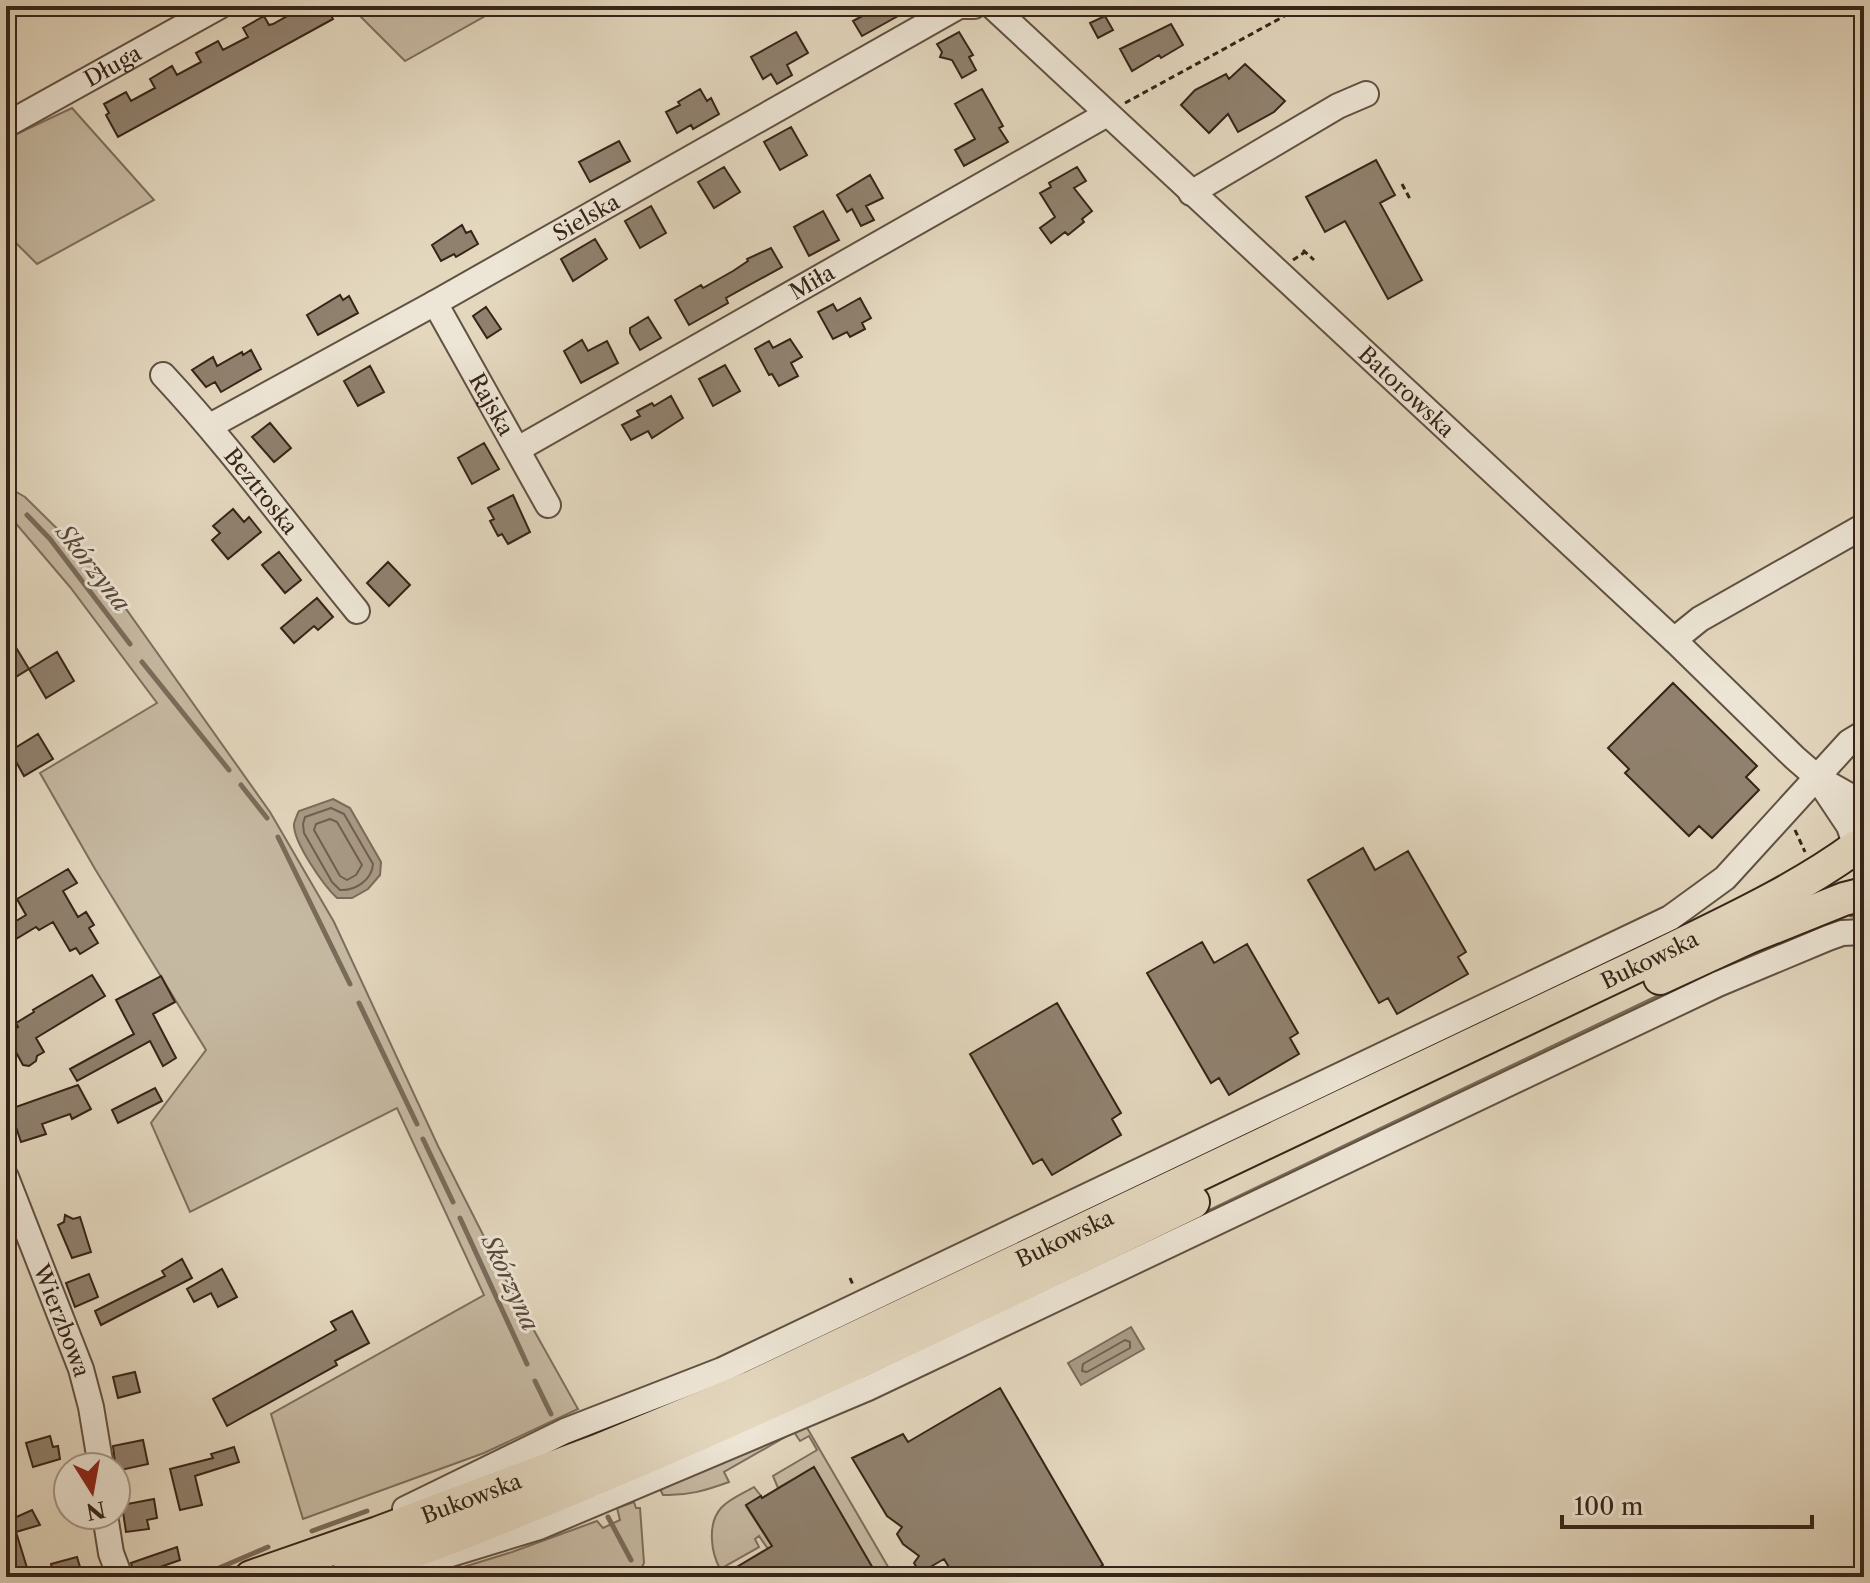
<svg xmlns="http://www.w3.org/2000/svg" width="1870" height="1583" font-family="'Libre Caslon Text',serif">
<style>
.green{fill:#c6b9a2;stroke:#7e6e5d;stroke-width:2}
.water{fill:#a89a86;stroke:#7a6b5a;stroke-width:2}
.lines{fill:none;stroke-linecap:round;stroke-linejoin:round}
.shore{stroke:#6f5f4f;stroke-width:2}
.stream{stroke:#7a6b5a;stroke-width:5}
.building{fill:#90816e;stroke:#362418;stroke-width:2}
.minor-casing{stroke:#615142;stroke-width:28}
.major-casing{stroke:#362418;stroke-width:36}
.path{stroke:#362418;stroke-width:3;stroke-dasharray:6 4;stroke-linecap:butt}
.minor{stroke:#ede5d5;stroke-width:24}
.major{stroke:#e3d7be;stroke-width:32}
.labels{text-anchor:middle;stroke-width:6;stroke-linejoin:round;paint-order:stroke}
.street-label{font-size:22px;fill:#362418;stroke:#ede5d5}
.water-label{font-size:24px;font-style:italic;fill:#584739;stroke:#ede5d5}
</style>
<rect width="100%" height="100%" fill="#e3d7be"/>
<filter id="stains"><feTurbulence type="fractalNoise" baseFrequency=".0025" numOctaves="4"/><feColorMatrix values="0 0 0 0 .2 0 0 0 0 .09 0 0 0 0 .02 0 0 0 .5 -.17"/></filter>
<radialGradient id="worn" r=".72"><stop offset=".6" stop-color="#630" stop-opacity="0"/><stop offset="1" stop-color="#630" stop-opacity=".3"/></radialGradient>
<path class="green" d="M350,6H503L405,61Z
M72,108L154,200L37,264L6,233V139Z
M6,486L25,497L97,568L270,812L334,922L438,1146L508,1284L578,1409L484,1453L303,1519L271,1414L484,1295L397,1108L190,1212L151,1123L206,1050L95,869L40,773L157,703L70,587L6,512Z
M806,1426L894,1577H878L814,1468L778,1488L773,1476L817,1450L809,1436L800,1441L794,1432L724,1472L729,1482C707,1490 688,1496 663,1495L661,1491L664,1486Z
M754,1487L761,1496L746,1506L772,1546L768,1549L759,1536L755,1539L759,1547L720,1569C711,1552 707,1524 721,1508C729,1499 744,1493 754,1487Z
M634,1502L636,1508H640L644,1563L637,1577H431L512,1552L597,1521L603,1528L620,1520L617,1508Z"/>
<path class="water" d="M333,799L350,808L381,862L380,875L368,889L352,898H337C324,886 293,842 294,824C294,823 298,812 299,811Z
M1131,1327L1144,1349L1081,1385L1068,1363Z"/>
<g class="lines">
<path class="shore" d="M331,808L344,814L373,864C372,880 355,891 340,890L332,882L304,833L303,824L305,817Z
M330,819L337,822L362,865L356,875L347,880L340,876L314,830L316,824Z
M1125,1340L1130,1342V1348L1087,1372L1082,1371L1083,1364Z"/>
<path class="stream" d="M6,496L14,501
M27,515L50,539L130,644
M142,662L229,770
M241,785L267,818
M278,837L350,984
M1851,915L1864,914
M1726,965L1798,934
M359,1003L417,1124
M423,1139L453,1202
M460,1218L527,1364
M1196,1218L1685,984
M1011,1246L1248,1133
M802,1345L833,1331
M535,1381L551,1414
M608,1517L631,1560
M312,1531L367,1511
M198,1577L268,1547"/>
</g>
<path class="building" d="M294,6H326L333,19L118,137L106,115L109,113L104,104L126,92L131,101L155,88L150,79L172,66L177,75L201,62L196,53L218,41L223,50L248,37L243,28L264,16L269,25L273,24L296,11Z
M881,6H916L862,36L853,21Z
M1105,16L1113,30L1098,38L1090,23Z
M1171,24L1183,45L1161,58L1159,55L1132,71L1120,49Z
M796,32L808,53L787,65L792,75L777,84L771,74L763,79L751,57Z
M959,32L973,55L969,57L976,70L962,78L952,60L940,57L942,52L937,44Z
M1245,64L1285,101L1274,112L1238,132L1228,114L1209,133L1181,105L1195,90L1226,74L1229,79Z
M700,89L707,101L711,98L719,114L693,129L691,125L677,133L666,112L680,105L678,102Z
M982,89L1003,126L999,128L1008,142L964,166L955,150L975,139L955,104Z
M791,127L807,155L780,170L764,142Z
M619,141L630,161L590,182L579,162Z
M1376,160L1395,195L1380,203L1422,280L1388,299L1345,221L1325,232L1306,197Z
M724,167L740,192L714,208L698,182Z
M1077,167L1086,181L1074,188L1092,211L1082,219L1084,222L1068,235L1065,232L1051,243L1040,228L1055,217L1040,193L1051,187L1049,183Z
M870,175L883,198L866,206L874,220L861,226L852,209L847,212L837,195Z
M651,206L666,233L640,248L625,221Z
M823,211L839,240L809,256L794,227Z
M462,225L466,233L471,231L478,244L456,257L454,254L441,261L432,245Z
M595,239L607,259L573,281L561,259Z
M771,248L782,267L726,298L728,303L689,325L675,300L701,285L703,288L733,271L748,261L747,259Z
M340,295L343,300L349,296L358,313L318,335L307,315Z
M860,298L871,318L862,323L865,329L850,337L847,332L833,339L818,312L833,304L837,311Z
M486,307L501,329L487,338L473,316Z
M648,317L661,338L640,350L630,333V328Z
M790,339L802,357L791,363L798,376L779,386L772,374L769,375L755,349L769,341L773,348Z
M582,340L588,351L607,341L618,363L581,383L564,351Z
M251,350L261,369L221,392L215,382L206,387L192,370L213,357L217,366L242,352L243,355Z
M725,365L740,391L713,406L699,379Z
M370,366L384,392L358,406L344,381Z
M671,396L683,418L652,438L648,431L631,440L622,425L640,416L637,411L652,403L654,406Z
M270,423L291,448L274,462L252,437Z
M484,443L499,469L472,484L458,458Z
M513,495L530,532L508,544L502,534L498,536L490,521L494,519L488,508Z
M233,509L244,522L249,517L261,532L228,559L212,540L220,533L213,526Z
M279,552L301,580L285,593L262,565Z
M388,562L410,585L389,606L367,583Z
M317,598L333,617L318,630L314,626L294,643L281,628Z
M6,631L29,669L57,652L74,681L46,698L29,669L14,678L6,664Z
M1673,683L1757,766L1746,777L1759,790L1712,838L1699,826L1689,836L1625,773L1629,769L1608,748Z
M38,734L53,759L24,776L10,751Z
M1363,848L1375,870L1408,851L1466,952L1458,957L1468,974L1397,1014L1388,998L1379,1003L1308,880Z
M68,869L77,883L63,891L78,917L86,912L94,925L89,928L98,943L80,954L76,948L70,951L53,922L39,930L36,927L6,945V927L26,915L17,899Z
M1202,942L1214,963L1247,944L1298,1033L1290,1038L1299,1054L1229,1095L1219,1078L1211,1083L1147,973Z
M92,975L105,996L36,1038L44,1052L37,1056L36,1061L29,1066L23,1065L6,1034L18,1027L16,1023L34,1012L33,1010Z
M161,976L175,1002L153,1014L176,1058L163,1066L150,1041L77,1081L70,1069L134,1034L116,1000Z
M1057,1003L1121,1113L1112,1119L1121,1135L1052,1175L1042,1159L1033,1164L970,1054Z
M78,1085L91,1109L72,1119L70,1114L42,1124L46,1134L21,1142L10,1109Z
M155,1088L162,1101L118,1123L112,1110Z
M65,1215L73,1219L80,1217L91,1252L72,1258L58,1225L64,1222Z
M182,1259L192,1278L101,1325L95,1311L165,1276L162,1271Z
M222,1269L237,1297L218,1307L211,1293L194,1302L187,1289Z
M89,1274L98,1297L75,1307L66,1283Z
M352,1311L369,1343L335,1361L337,1365L227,1426L213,1399L336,1330L331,1322Z
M135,1372L140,1392L118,1398L113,1377Z
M1000,1388L1103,1565L1082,1577H955L944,1559L920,1573L914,1563L919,1556L903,1544L897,1534L902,1527L887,1516L852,1458L903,1434L908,1442Z
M50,1436L53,1447L58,1446L60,1459L33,1467L26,1443Z
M143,1440L148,1464L116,1471L113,1446Z
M234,1447L239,1462L195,1476L202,1505L180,1510L170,1469L213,1458L211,1454Z
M814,1467L878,1577H720L772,1546L746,1505L761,1496L762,1498Z
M154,1499L157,1518L147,1520L149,1529L126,1532L122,1505Z
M6,1509H9L12,1519L32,1510L40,1525L16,1532L28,1571L8,1577Z
M177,1547L180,1560L135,1576L131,1563Z
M77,1557L83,1577H54L51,1564Z"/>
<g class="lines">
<g class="minor-casing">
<g id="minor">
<path id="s1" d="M992,6L1674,640L1795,758L1818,778L1864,804"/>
<path id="s2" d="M6,125L220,6"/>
<path d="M1191,193L1338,106L1366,94"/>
<path id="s3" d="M435,303L548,505"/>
<path id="s4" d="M163,375C232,449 292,532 357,611"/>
<path id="s5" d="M210,426L435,303L959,6H974"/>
<path id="s6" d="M518,449L1107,114"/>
<path d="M1674,640L1700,619L1864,526"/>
<path d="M1821,784L1849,826L1856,847"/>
<path id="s7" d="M6,1177L81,1369L91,1407L101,1467"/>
<path d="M405,1509L565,1431L722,1370L1670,918L1725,878L1849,742L1864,733"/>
<path d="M105,1515L111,1553L120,1577"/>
<path d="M418,1564L539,1527L868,1388L1718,984L1828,938L1842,933L1864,932"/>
</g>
</g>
<g class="major-casing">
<g id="major">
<path d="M1660,978L1749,937L1844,899L1864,894"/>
<path id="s8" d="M251,1577L378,1533L597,1451L754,1386L1658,956C1725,923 1796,891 1856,847"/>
<path d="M345,1577C636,1472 915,1337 1193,1202"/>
</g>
</g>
<path class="path" d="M1125,103L1290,13
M1402,184L1410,199
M1303,250L1314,260
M1293,260L1305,252
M1795,830L1805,852
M850,1278L853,1285"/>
<use href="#minor" class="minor"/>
<use href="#major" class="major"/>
</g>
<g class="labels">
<g class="street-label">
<text dy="8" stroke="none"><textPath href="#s2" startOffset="122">Długa</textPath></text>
<text dy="8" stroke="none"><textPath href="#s5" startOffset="430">Sielska</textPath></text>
<text dy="8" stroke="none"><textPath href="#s6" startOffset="338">Miła</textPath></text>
<text dy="8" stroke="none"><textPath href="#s1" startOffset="566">Batorowska</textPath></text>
<text dy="8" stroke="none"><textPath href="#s3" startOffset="116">Rajska</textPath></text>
<text dy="8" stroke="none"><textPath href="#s4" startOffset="152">Beztroska</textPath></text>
<text dy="8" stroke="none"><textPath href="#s8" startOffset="1530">Bukowska</textPath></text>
<text dy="8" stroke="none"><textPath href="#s8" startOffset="882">Bukowska</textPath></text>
<text dy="8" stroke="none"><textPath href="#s7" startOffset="154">Wierzbowa</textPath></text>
<text dy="8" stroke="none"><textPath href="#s8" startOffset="234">Bukowska</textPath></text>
</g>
<g class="water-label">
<text transform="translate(93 568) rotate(52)" y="8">Skórzyna</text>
<text transform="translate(510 1283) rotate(65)" y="8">Skórzyna</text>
</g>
</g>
<rect width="1870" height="1583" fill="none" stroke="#e3d7be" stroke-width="32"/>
<rect x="8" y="8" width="1854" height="1567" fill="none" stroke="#362418" stroke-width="4"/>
<rect x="16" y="16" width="1838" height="1551" fill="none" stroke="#362418" stroke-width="2"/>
<g transform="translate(92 1491) rotate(169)"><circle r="38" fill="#ede5d5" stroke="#a49889" stroke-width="2"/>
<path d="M0-6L14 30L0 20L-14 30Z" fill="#8f2418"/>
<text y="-12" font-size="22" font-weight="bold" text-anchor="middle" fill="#362418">N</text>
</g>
<path d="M1562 1515v12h250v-12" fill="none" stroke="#362418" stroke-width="4"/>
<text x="1574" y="1515" font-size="24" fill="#362418" stroke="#ede5d5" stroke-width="6" paint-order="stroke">100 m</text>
<rect width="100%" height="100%" filter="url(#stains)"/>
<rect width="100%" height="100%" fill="url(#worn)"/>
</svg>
